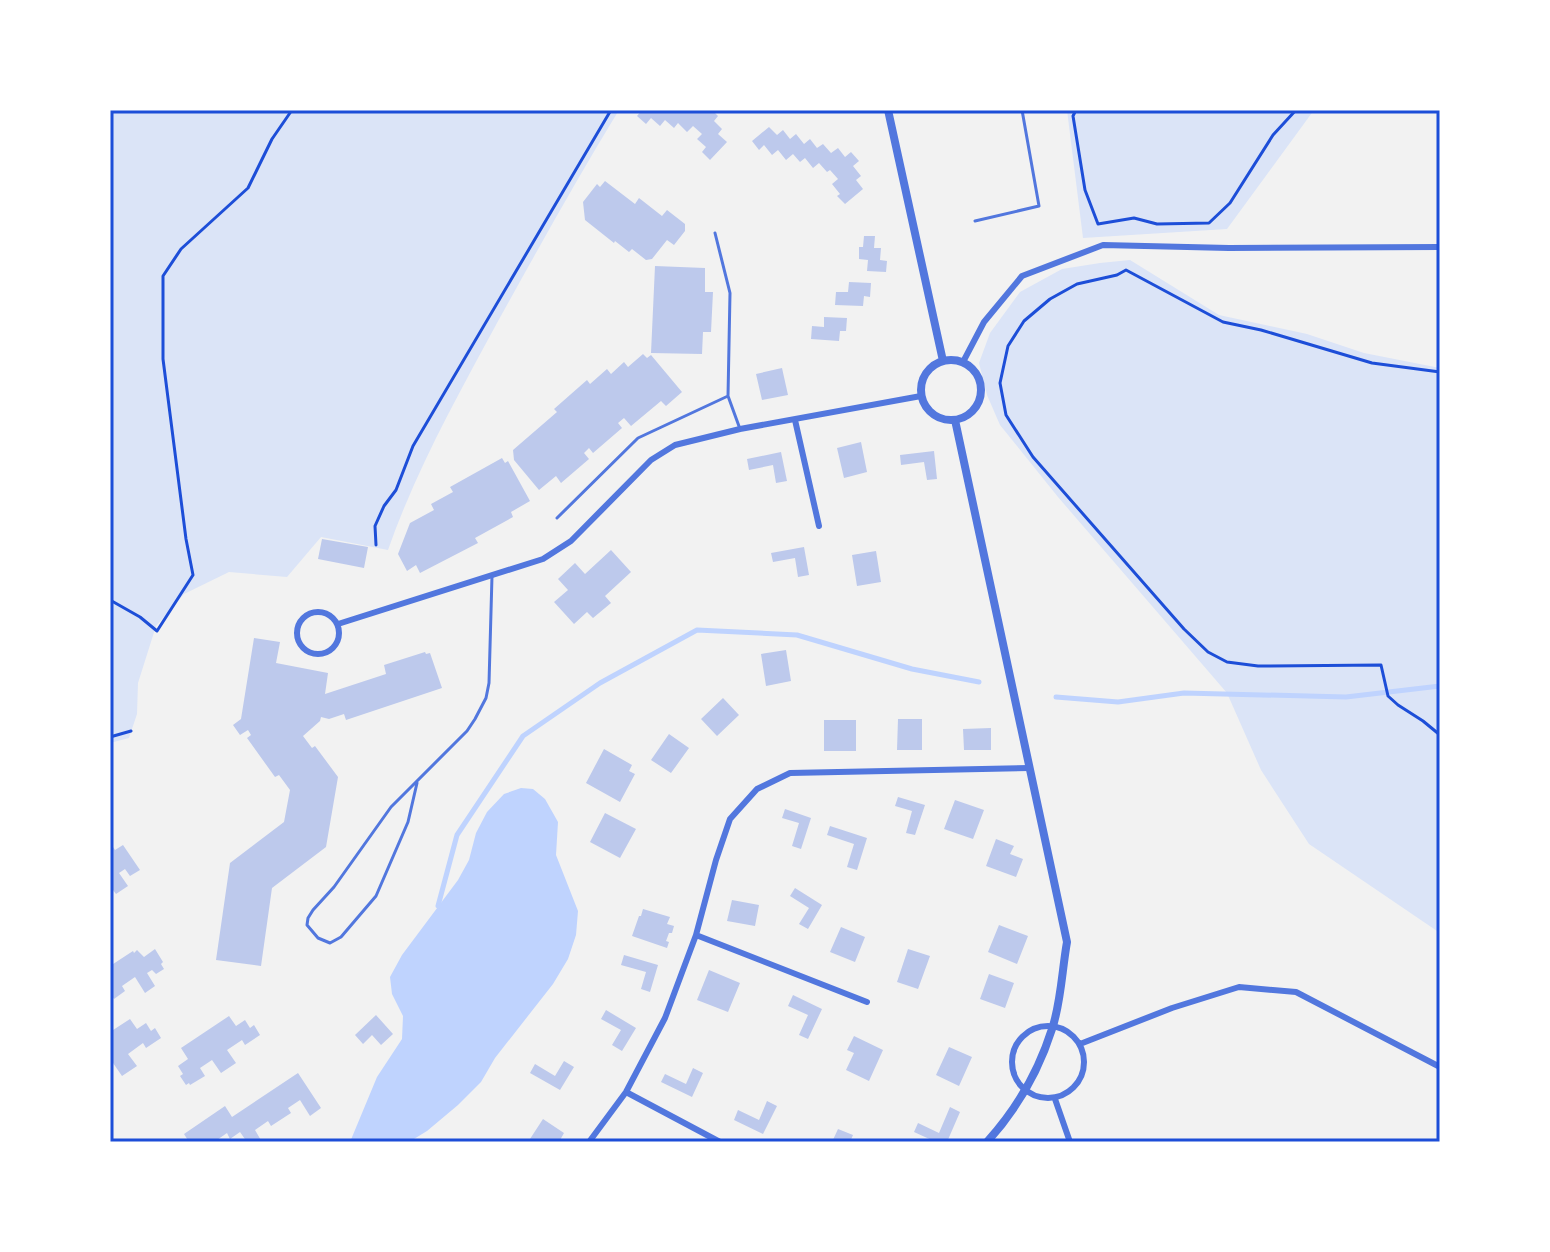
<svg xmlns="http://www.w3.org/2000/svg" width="1550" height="1252" font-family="Mulish,sans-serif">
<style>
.green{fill:#dbe4f7}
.water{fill:#bfd3fe}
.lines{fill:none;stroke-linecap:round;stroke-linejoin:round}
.stream{stroke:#bfd3fe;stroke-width:5}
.building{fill:#bdc9ec}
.path{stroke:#1d4ed8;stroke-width:3}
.service{stroke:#5277de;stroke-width:3}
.minor{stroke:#5277de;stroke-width:6}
.tertiary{stroke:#5277de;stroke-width:8}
.neatline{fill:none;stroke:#1d4ed8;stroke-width:3}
</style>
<rect width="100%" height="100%" fill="#f2f2f2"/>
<path class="green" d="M110,110H619C576,180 537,251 497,323C457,397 416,470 388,550L321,537L287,577L229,572L184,594L156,626L138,683L137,714L129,738L110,743Z
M1067,110H1314L1227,229L1083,238Z
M1130,260L1219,315L1307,334L1364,353L1440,368V933L1309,844L1261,770L1227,693L1058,497L1000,425L987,395L979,363L990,333L1020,292L1062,269L1100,263Z"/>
<path class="water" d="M521,788L533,789L545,799L558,822L556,855L578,911L576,935L568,959L553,984L495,1058L481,1082L458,1105L427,1131L409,1142H350L377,1077L402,1039L403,1016L392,994L390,977L402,955L458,880L469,860L476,833L487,812L504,794Z"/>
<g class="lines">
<path class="stream" d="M1056,697L1118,702L1184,693L1346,697L1440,686
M438,906L457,835L523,736L600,683L697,630L797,635L912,669L979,682"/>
</g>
<path class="building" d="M642,110H700L703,113L707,110H712L718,116L714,121L722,129L718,134L727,142L710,160L702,152L706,147L697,139L702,134L693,126L687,132L678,123L674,128L665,120L660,126L651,118L646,124L637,116Z
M769,127L777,135L783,130L790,139L796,134L804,144L810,139L817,148L823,144L831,153L838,148L845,157L851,152L859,161L853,166L861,176L856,180L863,189L845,204L837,196L840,194L832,184L838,179L830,170L827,172L819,163L813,168L805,158L800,162L793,154L786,160L778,150L772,155L764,145L759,150L752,141Z
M605,181L635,204L639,198L662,216L667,210L685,224V231L674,245L667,240L652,259L646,260L632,249L629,252L615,241L614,243L585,220L583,202L597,184L600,187Z
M864,236H875L874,248H881L880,260L887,261L886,272L867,271L868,260L859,259V247H863Z
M655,266L705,268V292H713L711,332H703L702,354L651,353Z
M849,282L871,283L870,297L864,296L863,306L835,305L836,292H848Z
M824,317L847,318L846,331H840L839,341L811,339L812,326L824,327Z
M643,354L647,358L651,355L682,392L666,406L661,401L631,426L624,418L618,423L622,428L593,453L589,448L584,453L589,459L561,483L556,476L539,490L514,460L513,450L557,412L554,409L587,380L590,384L607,369L611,374L624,362L628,367Z
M782,368L788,395L762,400L756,374Z
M861,442L867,472L844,478L837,448Z
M934,451L937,479L927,480L924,462L901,465L900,455Z
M781,452L787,481L776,483L773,465L749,470L747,459Z
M502,458L505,463L508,461L530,501L511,512L513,517L475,538L478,543L420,573L416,565L407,571L398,554L410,523L434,510L431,504L453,492L450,487Z
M322,539L368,547L364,568L318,559Z
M804,547L809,575L798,577L795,558L773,562L771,553Z
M611,550L631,572L605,596L611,603L593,618L587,612L574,624L554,602L568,590L558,579L575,563L585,574Z
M876,551L881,582L857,586L852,555Z
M254,638L280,642L276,663L328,673L325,694L386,674L384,665L425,652L426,654L430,653L442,688L346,720L344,714L329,719L321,717L320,721L303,736L312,748L315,746L338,777L326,847L272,888L261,966L216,960L230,863L284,822L290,790L279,775L275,777L247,738L251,735L248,730L240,735L233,725L241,719Z
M786,650L791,681L766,686L761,654Z
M723,698L739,715L717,736L701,719Z
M898,719H922V750H897Z
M824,720H856V751H824Z
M991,728V750H964L963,729Z
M669,734L689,748L671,773L651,760Z
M604,749L632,765L629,771L635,774L620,802L586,783Z
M898,797L925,805L915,835L906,833L912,811L895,806Z
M955,800L984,810L973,839L944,829Z
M785,809L811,818L801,849L792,846L799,823L782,818Z
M605,813L636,829L620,858L590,842Z
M830,826L867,838L857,870L847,867L854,844L827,835Z
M996,839L1014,846L1010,854L1023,859L1016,877L986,866Z
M123,845L140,870L130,876L125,869L119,873L128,886L116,894L110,886V850L113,847L115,850Z
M795,888L822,905L808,929L799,924L809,908L790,896Z
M732,900L759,905L755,926L727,921Z
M643,909L670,917L667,924L674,926L672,933H669L666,941L669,942L667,948L632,936L639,916H641Z
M999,925L1028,936L1017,964L988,952Z
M841,927L865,937L855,962L830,952Z
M155,949L163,962L161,964L164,969L156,974L152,970L147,973L155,986L145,993L135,977L122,986L125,991L114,999L110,993V966L133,951L134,953L137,950L144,957Z
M908,949L930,956L918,989L897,982Z
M624,955L658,965L650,992L641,989L646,972L621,965Z
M709,970L740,983L728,1012L697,1000Z
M989,974L1014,983L1005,1008L980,999Z
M793,995L822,1009L808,1039L799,1035L808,1015L788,1006Z
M606,1010L636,1028L622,1051L612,1045L621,1030L601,1019Z
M376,1015L393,1034L381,1045L372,1035L363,1044L355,1035Z
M229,1016L236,1026L245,1020L250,1028L254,1025L260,1035L245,1045L242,1040L227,1050L236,1063L221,1073L212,1060L200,1068L205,1076L190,1085L189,1083L186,1085L180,1076L183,1074L178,1066L188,1059L181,1048Z
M130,1019L137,1029L146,1023L151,1031L155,1028L161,1038L146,1048L143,1043L128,1054L137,1066L122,1076L113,1063L110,1065V1032Z
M854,1036L883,1050L869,1081L846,1070L854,1053L847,1050Z
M949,1047L972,1057L959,1086L936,1075Z
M564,1061L574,1067L560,1090L530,1073L535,1064L555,1076Z
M693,1068L703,1073L692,1097L661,1082L665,1074L686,1084Z
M298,1073L321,1108L310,1116L300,1100L288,1108L291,1113L271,1126L268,1121L255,1130L262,1142H247L240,1132L230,1139L227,1133L214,1142H189L184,1134L225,1106L232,1117Z
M767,1101L777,1106L763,1134L734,1120L738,1110L759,1120Z
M950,1107L960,1112L947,1142H936L914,1132L918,1123L939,1133Z
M543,1119L564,1133L559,1142H528Z
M838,1129L853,1135L850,1142H832Z"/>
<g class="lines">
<path class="path" d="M1076,110L1073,116L1085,190L1098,224L1134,218L1157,224L1209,223L1230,203L1273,135L1296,110
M1440,372L1372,363L1261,330L1223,322L1126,270L1117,275L1077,284L1050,299L1024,321L1008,346L1000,383L1006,415L1033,457L1184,629L1208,652L1227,662L1258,666L1381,665L1388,696L1398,705L1423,721L1440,735
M376,545L375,526L384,506L396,490L413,446L611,110
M110,600L140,617L157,631L193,575L186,539L163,359V276L181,249L248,188L272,139L292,110
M110,737L131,731"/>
<path class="service" d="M975,221L1039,206L1022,110
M728,396L740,429
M557,518L638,438L728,396L730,293L715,233
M417,783L408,822L376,896L341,937L330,943L318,938L307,925L308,918L313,910L334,887L391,807L467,731L475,719L486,698L489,683L492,576"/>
<path class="minor" d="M963,362L984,322L1022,276L1103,245L1229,248L1440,247
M795,420L819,526
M297 633a21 21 0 1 1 42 0a21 21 0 1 1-42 0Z
M338,624L543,559L571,541L651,460L675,445L740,429L921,396
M696,935L867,1002
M1012 1062a36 36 0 1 1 72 0a36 36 0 1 1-72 0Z
M1080,1044L1172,1008L1239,987L1296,992L1440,1067
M626,1092L720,1142
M1055,1099L1070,1142
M589,1142L626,1092L665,1018L696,935L716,860L730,819L757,789L790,773L1029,768"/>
<path class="tertiary" d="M888,110L943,361
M921 390a30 30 0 1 1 60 0a30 30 0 1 1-60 0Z
M955,420L1067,942C1062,970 1061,1003 1052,1029C1039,1070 1016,1110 987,1142"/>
</g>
<rect width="1550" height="1252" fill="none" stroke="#ffffff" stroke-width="224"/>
<rect x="112" y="112" width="1326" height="1028" class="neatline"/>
</svg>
